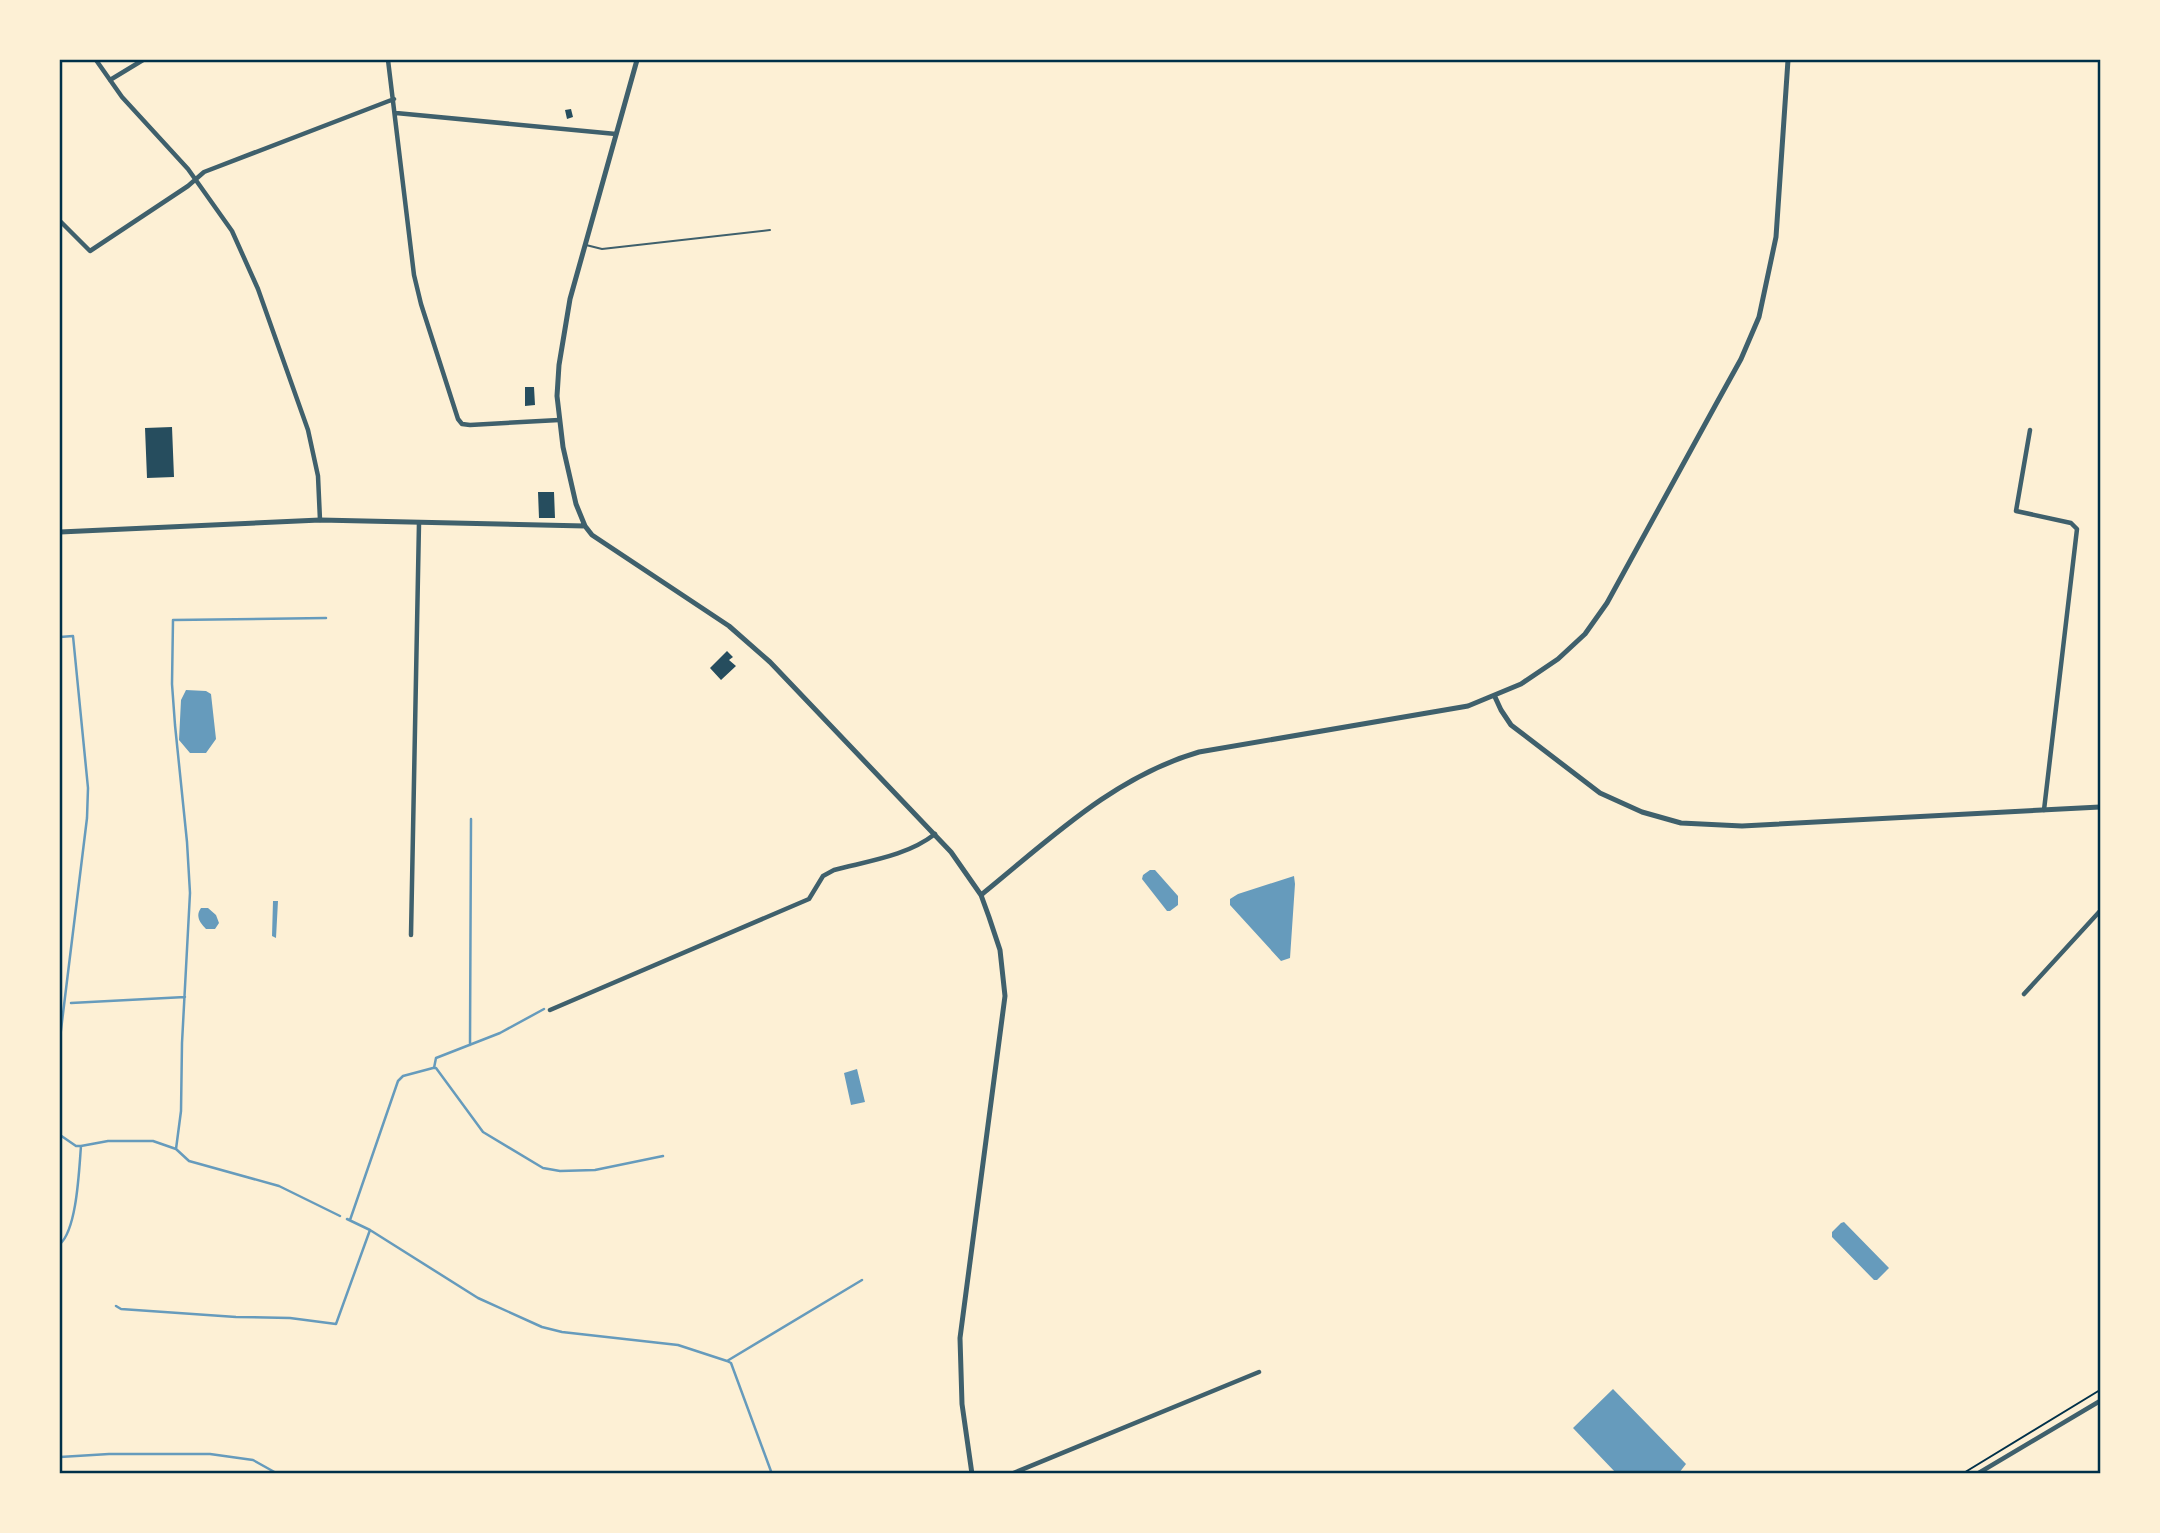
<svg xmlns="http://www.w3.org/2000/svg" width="2160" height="1533" font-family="Merriweather,serif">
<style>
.water{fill:#669bbc}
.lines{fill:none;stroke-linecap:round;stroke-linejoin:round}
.stream{stroke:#669bbc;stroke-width:2.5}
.building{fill:#264d5e}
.path{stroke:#003049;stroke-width:2}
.service{stroke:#3f606c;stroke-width:2}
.minor{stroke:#3f606c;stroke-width:4.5}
.tertiary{stroke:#3f606c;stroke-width:5}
.neatline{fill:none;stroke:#003049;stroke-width:2.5}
</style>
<rect width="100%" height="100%" fill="#fdf0d5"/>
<path class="water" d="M186,690L206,691L211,694L216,739L206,753H190L179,740L181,700Z
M1150,870H1155L1178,896V905L1170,911H1167L1142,879L1143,875Z
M1294,876L1295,884L1290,958L1281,961L1230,905V899L1238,894Z
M273,901H278L276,938L272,936Z
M201,908H208L216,915L219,923L215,929H206C200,923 195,916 201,908Z
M857,1069L865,1102L851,1105L844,1073Z
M1844,1222L1889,1268L1877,1280H1874L1832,1237V1232L1841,1223Z
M1613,1389L1686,1464L1679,1473H1616L1573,1428Z"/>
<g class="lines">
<path class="stream" d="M60,637L73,636L88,788L87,818L60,1038
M71,1003L185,997
M470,1045L471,819
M434,1068L436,1058L500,1033L544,1009
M60,1135L76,1146H81
M176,1149L181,1111L182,1043L190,893L187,842L175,725L172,684L173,620L326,618
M347,1219L370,1230L478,1298L542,1327L562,1332L678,1345L727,1361L862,1280
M350,1220L398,1081L403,1076L433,1068H436L483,1132L543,1168L560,1171L595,1170L663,1156
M60,1244C77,1229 79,1170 81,1146L108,1141H153L176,1149L189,1161L279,1186L340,1216
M116,1306L121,1309L236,1317L290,1318L336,1324L370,1230
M727,1361L731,1363L772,1474
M60,1457L109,1454H210L253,1460L278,1474"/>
</g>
<path class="building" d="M571,109L573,117L567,119L565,110Z
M525,387H534L535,405L525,406Z
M172,427L174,477L147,478L145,428Z
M538,492H554L555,518H539Z
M727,651L733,657L729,660L736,666L721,680L710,668Z"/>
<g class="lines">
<path class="path" d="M1962,1474L2100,1390"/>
<path class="service" d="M586,245L602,249L770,230"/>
<path class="minor" d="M96,60L122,97L188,169L232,231L258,289L308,430L318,476L320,520
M388,60L414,275L421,304L458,419L462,424L470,425L559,420
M110,80L143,60
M396,113L616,134
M60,221L90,251L188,186L204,172L394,99
M2030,430L2016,511L2071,523L2077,529L2044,810
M411,935L419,523
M2024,994L2100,911
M550,1010L809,899L823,876L834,870C868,861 907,856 935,834
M1011,1474L1259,1372
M1977,1474L2100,1401"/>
<path class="tertiary" d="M637,60L570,299L559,365L557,396L563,447L576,504L585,526L592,535L729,626L770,662L951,852L981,895L989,917L1000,950L1005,996L960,1338L962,1404L972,1474
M60,532L320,520L585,526
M1495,697L1501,710L1511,725L1600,793L1642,812L1681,823L1742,826L2100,807
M981,895C1049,840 1113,777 1199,752L1468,706L1521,684L1558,659L1585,634L1607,603L1715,406L1741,359L1759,317L1776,237L1788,60"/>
</g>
<rect width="2160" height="1533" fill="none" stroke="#fdf0d5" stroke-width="122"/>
<rect x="61" y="61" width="2038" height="1411" class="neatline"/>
</svg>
